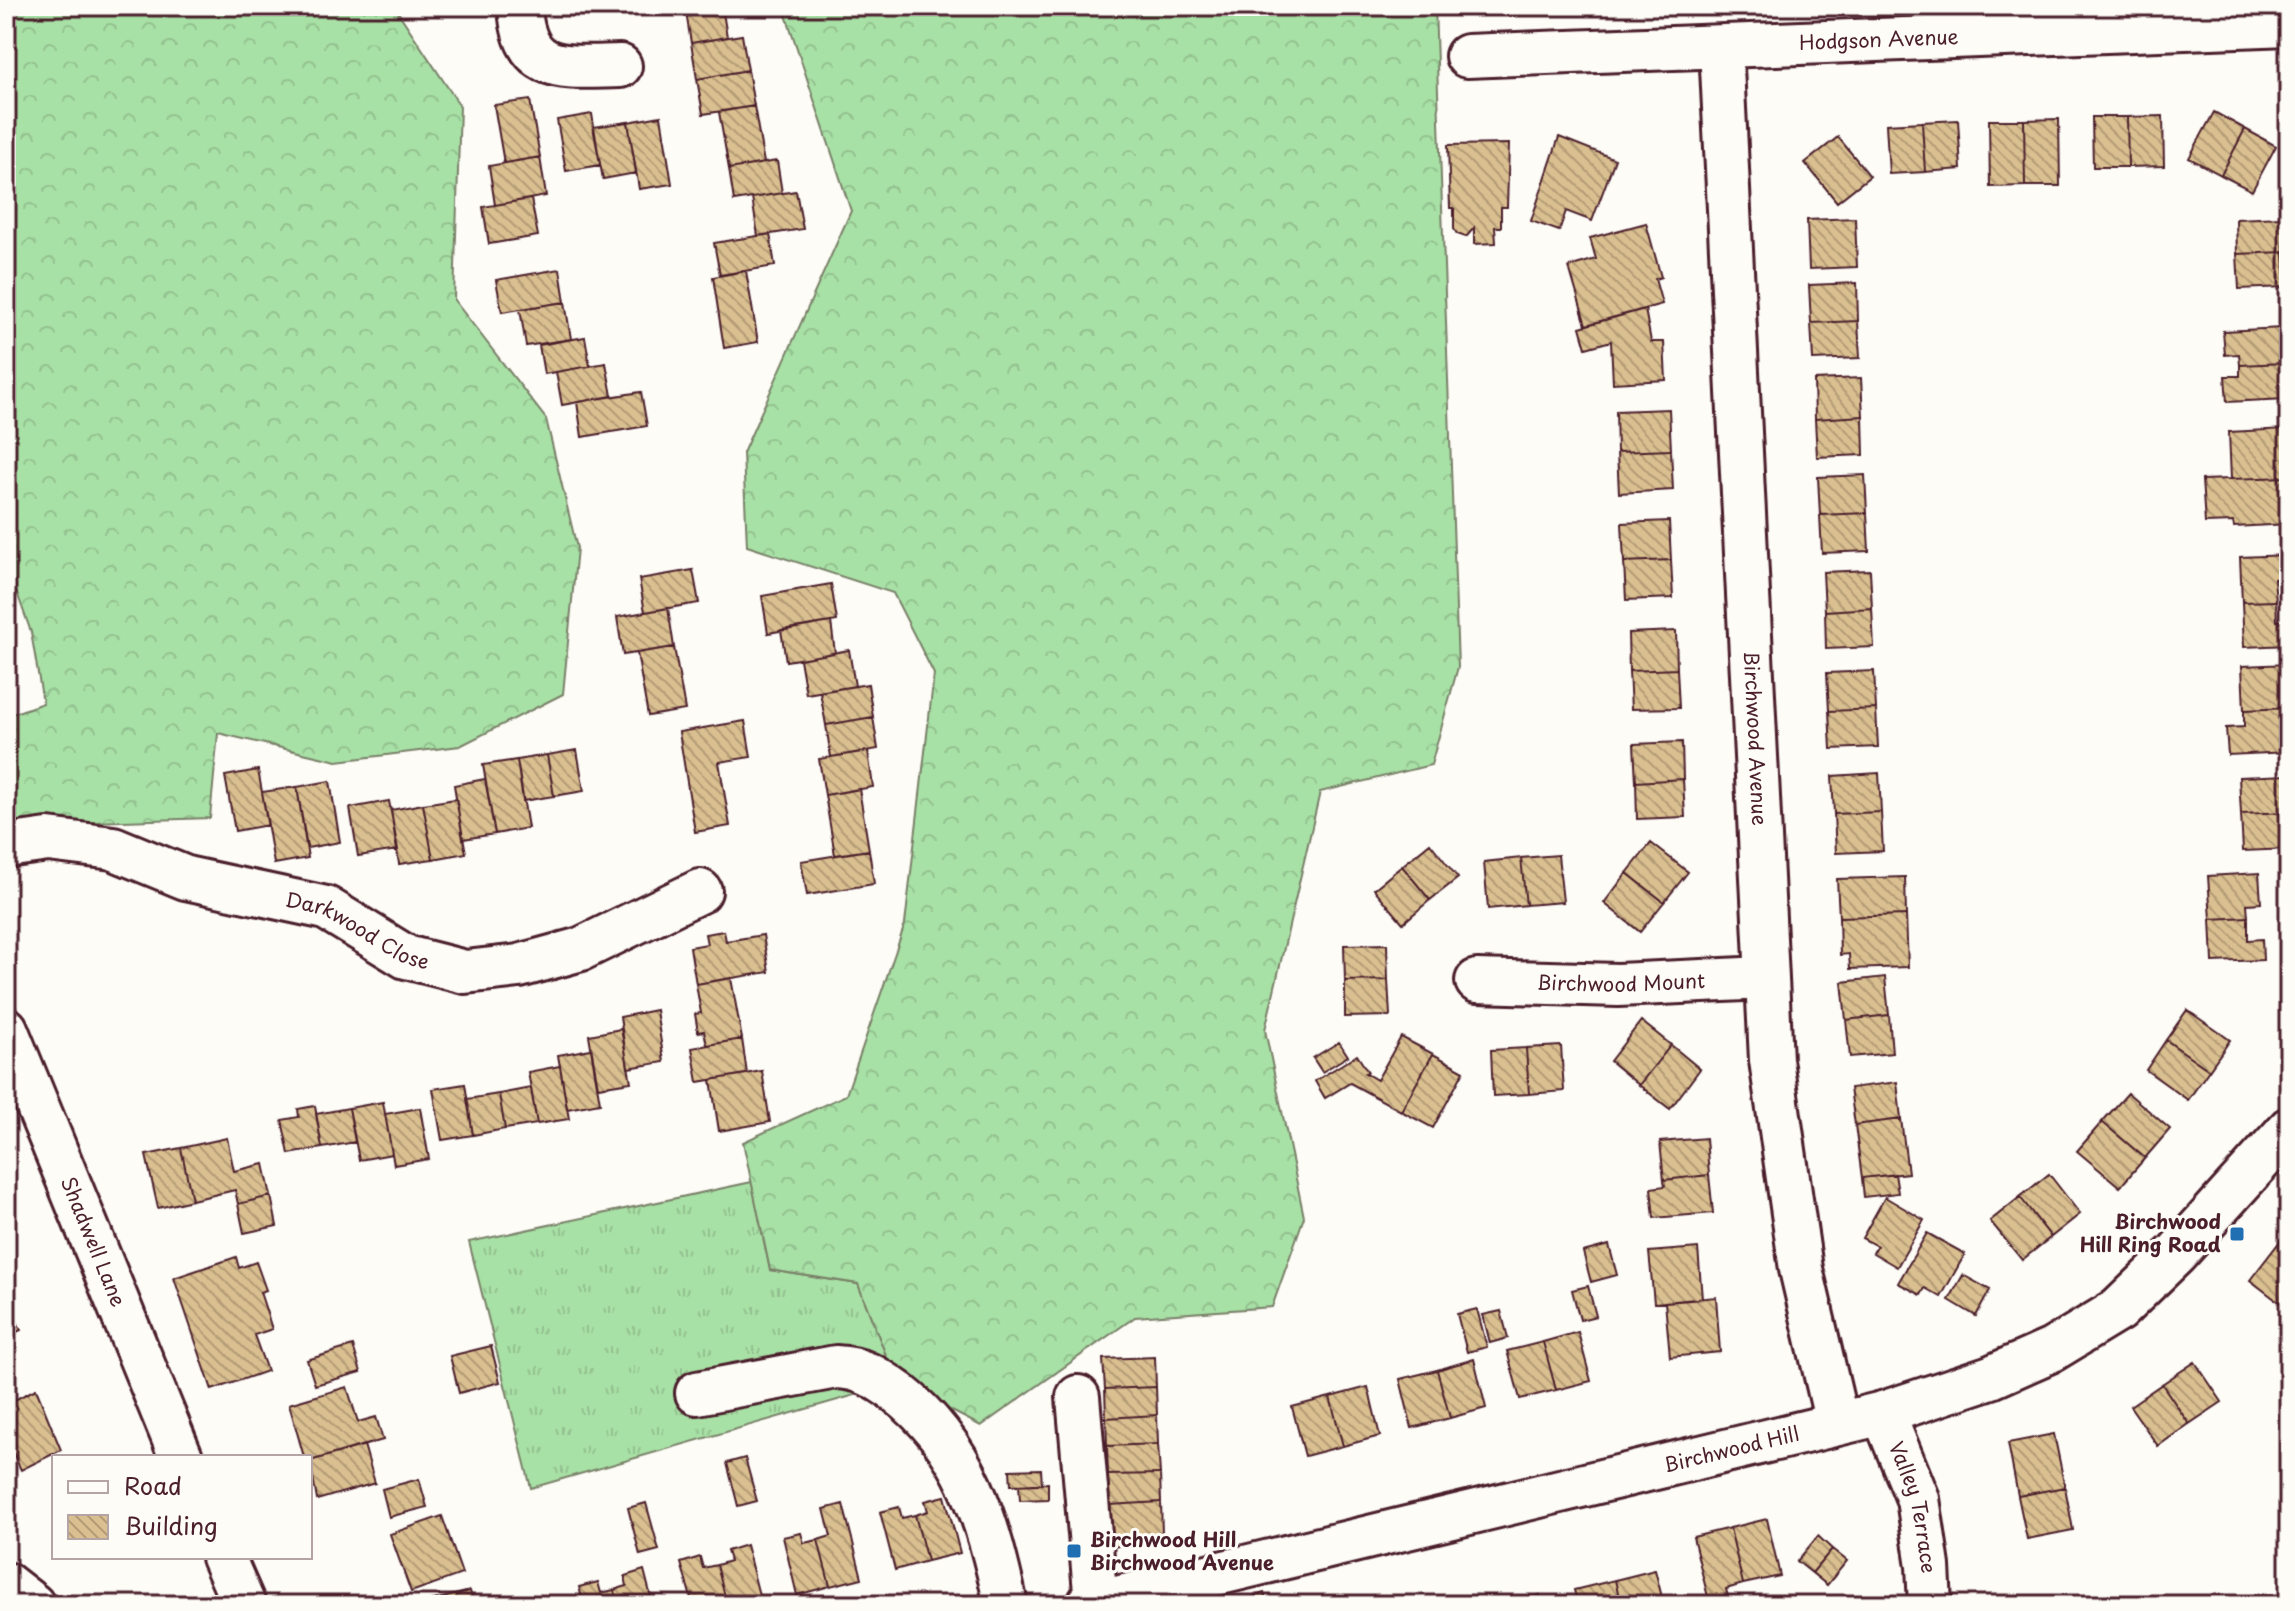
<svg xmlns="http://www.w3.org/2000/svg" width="2295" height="1611" font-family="'Playpen Sans',sans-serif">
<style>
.grass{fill:url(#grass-tufts);stroke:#798068;stroke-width:2}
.forest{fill:url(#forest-crowns);stroke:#798068;stroke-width:2}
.building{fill:url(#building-back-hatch);stroke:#4a1f2b;stroke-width:2}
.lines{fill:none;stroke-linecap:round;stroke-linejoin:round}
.minor-casing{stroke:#4a1f2b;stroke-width:48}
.minor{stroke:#fdfcf7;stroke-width:42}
.poi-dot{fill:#1f6fb2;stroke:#fdfcf7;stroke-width:3}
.labels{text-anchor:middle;stroke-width:6;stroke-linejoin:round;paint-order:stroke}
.street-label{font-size:20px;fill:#4a1f2b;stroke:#fdfcf7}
.poi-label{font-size:20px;font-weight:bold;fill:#4a1f2b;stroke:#fdfcf7;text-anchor:end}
</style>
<defs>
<pattern id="grass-tufts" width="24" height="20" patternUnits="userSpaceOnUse" patternTransform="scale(2)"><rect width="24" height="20" fill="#a8e1a6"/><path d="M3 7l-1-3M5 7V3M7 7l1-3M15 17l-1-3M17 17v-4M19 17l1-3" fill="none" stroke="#92c18f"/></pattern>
<pattern id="forest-crowns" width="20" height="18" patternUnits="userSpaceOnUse" patternTransform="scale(2)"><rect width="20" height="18" fill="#a8e1a6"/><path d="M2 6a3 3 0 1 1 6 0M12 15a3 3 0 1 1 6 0" fill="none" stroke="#92c18f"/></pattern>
<pattern id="building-back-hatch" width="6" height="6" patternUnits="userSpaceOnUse" patternTransform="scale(2)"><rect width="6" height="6" fill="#dac090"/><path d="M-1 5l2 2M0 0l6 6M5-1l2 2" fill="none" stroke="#b39b76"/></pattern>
</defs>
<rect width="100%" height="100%" fill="#fdfcf7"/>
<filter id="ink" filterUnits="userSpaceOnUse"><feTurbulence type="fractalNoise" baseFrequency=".0125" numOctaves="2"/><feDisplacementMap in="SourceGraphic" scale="16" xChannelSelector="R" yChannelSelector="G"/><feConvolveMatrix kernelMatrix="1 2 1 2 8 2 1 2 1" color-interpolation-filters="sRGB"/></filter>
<g filter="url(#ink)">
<path class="grass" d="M752,1182L770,1270L858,1284L897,1383L531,1488L469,1242Z"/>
<path class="forest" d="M6,6H394L460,106L454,300L546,419L577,548L563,694L460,746L337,761L218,733L210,818L6,825V716L43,703L31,632L6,562Z
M783,6H1435L1458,667L1431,765L1320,792L1265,1030L1304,1217L1272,1307L1135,1317L981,1426L897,1383L858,1284L770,1270L743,1142L846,1095L905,924L934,674L893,593L747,546L743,453L851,211Z"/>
<path class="building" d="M685,6H722L727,37L691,43Z
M742,35L748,70L697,79L691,43Z
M748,70L754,106L703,114L697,79Z
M530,100L540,157L504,163L494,105Z
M754,106L764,163L729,169L719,112Z
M2214,112L2245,129L2221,175L2189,158Z
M592,114L600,165L566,171L557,120Z
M661,116L672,184L639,189L628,122Z
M2163,116L2164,166L2128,167L2127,117Z
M2092,117H2127L2128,167H2093Z
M2059,119L2060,186H2025L2024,120Z
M1958,120L1961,169L1925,172L1922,122Z
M1989,120H2024L2025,186L1990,187Z
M628,122L636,173L603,179L593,127Z
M1922,122L1925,172L1889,174L1886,124Z
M2245,129L2276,146L2252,191L2221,175Z
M1559,137L1615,159L1592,221L1566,211L1559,231L1531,221Z
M1838,137L1870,176L1837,202L1805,163Z
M1509,144L1507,207H1501V227H1495L1496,243L1474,244V228L1466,237L1457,234L1454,229V208H1450L1448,145Z
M540,157L546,196L495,205L489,166Z
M777,161L782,193L734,201L729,169Z
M796,191L803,229L758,236L752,198Z
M531,199L538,236L489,244L483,207Z
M2282,217L2284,252L2237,254L2236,219Z
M1855,218L1857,267L1809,269L1807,220Z
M1646,223L1661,277L1655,279L1662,304L1586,325L1569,267L1596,259L1590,238Z
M770,234L775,266L720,275L714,243Z
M2284,252L2286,287L2239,289L2237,254Z
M560,269L565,302L502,312L496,280Z
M746,271L758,342L724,348L713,277Z
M1857,283L1858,321L1811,323L1809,285Z
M565,302L571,339L526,346L520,309Z
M1645,309L1651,342H1664L1666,380L1613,383L1611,341L1586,348L1580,327Z
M1858,321L1860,358L1813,360L1811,323Z
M2282,328L2284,363L2240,365L2239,354L2225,355L2223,331Z
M585,337L590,366L544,374L539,345Z
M606,363L612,396L562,405L556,372Z
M2284,363L2286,399L2227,402L2225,376H2240V365Z
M1861,378L1863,416L1815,419L1814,380Z
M641,392L647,426L582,437L577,402Z
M1669,409L1671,450L1617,452L1616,411Z
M1863,416L1864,455L1817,457L1815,419Z
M2286,429L2288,477L2231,479L2229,432Z
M1671,450L1673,490L1619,493L1617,452Z
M1865,475L1867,513L1820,515L1818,477Z
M2288,477L2289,524L2234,527L2233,522L2205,523L2202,480Z
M1867,513L1869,551L1822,553L1820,515Z
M1669,521L1671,560L1624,562L1622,523Z
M2288,555V578L2274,579L2276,601L2242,602L2240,557Z
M1671,560L1673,598L1626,600L1624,562Z
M693,570L699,603L645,612L639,579Z
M1870,570L1872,608L1825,611L1823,572Z
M831,584L837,621L768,633L762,596Z
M2276,601L2277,621L2289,620V645L2244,647L2242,602Z
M668,608L674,647L623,655L617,617Z
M1872,608L1874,647L1826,649L1825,611Z
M831,622L835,653L786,661L781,630Z
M1676,631L1677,669L1629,671L1628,633Z
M674,647L685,710L648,716L637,653Z
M849,650L855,686L806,694L800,659Z
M2289,664V708L2244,710L2242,666Z
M1677,669L1679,708L1631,709L1629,671Z
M1874,671L1876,709L1829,711L1827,673Z
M868,684L873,717L826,725L820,692Z
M2289,708V752L2228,755L2226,728L2244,727V710Z
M1876,709L1878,747L1831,749L1829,711Z
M873,717L878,749L831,757L826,725Z
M745,721L751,757L719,762L730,826L695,832L679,732Z
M1682,742L1683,779L1636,782L1634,744Z
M577,750L584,791L554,796L547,755Z
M868,751L873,787L825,795L819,759Z
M547,755L554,796L523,801L517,760Z
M517,760L528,828L495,834L483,765Z
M258,770L268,825L235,831L225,776Z
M1879,773L1881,812L1834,814L1832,776Z
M2289,775V812L2241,814L2239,777Z
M485,779L495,834L463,839L454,785Z
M1683,779L1685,817L1637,819L1636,782Z
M330,781L340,842L307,848L297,787Z
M297,787L308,858L274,864L262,792Z
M859,789L869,850L835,855L825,795Z
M456,799L466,853L433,859L423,804Z
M389,801L398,850L358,856L350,808Z
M423,804L433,859L399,864L391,810Z
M1881,812L1883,851L1836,853L1834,814Z
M2289,812V849L2243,851L2241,814Z
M1430,843L1458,878L1430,900L1402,866Z
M1651,843L1688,872L1664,902L1627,873Z
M869,850L874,884L807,895L801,861Z
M1558,855L1563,902L1526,905L1521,858Z
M1521,858L1526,905L1488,909L1484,862Z
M1402,866L1430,900L1403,923L1374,889Z
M1627,873L1664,902L1640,932L1604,903Z
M2259,873L2261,903L2247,904L2248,917L2211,919L2208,876Z
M1905,877L1906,915L1839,917L1837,879Z
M1906,915L1908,967L1850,969L1849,954L1840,955L1839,917Z
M2248,917V940L2262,939L2263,960L2213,962L2211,919Z
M724,931L726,941L763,935L769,972L696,984L690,947L707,944L705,934Z
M1387,944L1388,980L1345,981L1344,945Z
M1885,977L1889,1015L1846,1020L1842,982Z
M731,978L742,1039L707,1045L704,1031L698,1032L695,1014L701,1013L696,984Z
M1388,980L1390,1016L1345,1017V981Z
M656,1010L664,1062L628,1068L620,1017Z
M2187,1010L2230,1040L2209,1070L2166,1040Z
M1889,1015L1892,1053L1850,1057L1846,1020Z
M1641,1021L1671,1045L1639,1085L1610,1061Z
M621,1029L631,1082L598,1087L589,1035Z
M1401,1037L1433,1054L1401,1111L1350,1083L1325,1098L1315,1081L1357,1055L1368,1072L1365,1073L1377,1080Z
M742,1039L747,1074L698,1082L692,1048Z
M2166,1040L2209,1070L2188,1100L2146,1070Z
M1339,1042L1348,1056L1322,1072L1313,1058Z
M1671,1045L1700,1069L1670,1109L1639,1085Z
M1561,1046L1564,1091L1529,1094L1526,1048Z
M1526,1048L1529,1094L1493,1096L1491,1050Z
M591,1049L600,1103L567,1109L558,1055Z
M1433,1054L1464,1071L1433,1128L1401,1111Z
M560,1066L569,1119L537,1124L528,1072Z
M762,1071L770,1122L719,1131L711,1080Z
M1897,1082L1901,1119L1855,1125L1850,1088Z
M465,1084L473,1135L442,1140L433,1089Z
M531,1088L537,1124L505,1129L499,1094Z
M2128,1093L2170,1129L2145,1158L2102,1122Z
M499,1094L505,1129L473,1135L467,1099Z
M383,1102L392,1154L359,1160L349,1108Z
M315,1106L322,1148L289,1154L282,1120L299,1117L298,1109Z
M349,1108L355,1142L322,1148L316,1114Z
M420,1108L429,1159L394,1165L385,1114Z
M1901,1119L1908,1173L1862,1178L1855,1125Z
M2102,1122L2145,1158L2120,1187L2077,1151Z
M227,1138L234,1171L264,1164L271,1196L238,1204L235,1190L192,1200L181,1148Z
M1706,1138L1709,1175L1664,1180L1660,1142Z
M181,1148L192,1200L158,1208L146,1155Z
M1895,1174L1898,1193L1864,1197L1862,1178Z
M2049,1174L2080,1214L2051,1237L2020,1197Z
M1709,1175L1713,1213L1654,1218L1651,1188L1665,1186L1664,1180Z
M271,1196L277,1226L244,1233L238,1204Z
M1885,1197L1924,1220L1897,1267L1873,1253L1877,1246L1862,1238Z
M2020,1197L2051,1237L2022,1260L1990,1221Z
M1927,1233L1965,1254L1941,1297L1925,1288L1921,1295L1898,1283Z
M2281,1240L2289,1246V1310L2250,1280Z
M1609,1245L1617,1275L1591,1282L1583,1252Z
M1698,1248L1702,1299L1654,1303L1649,1252Z
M236,1257L239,1268L256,1262L266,1290L260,1292L272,1329L254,1335L267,1371L212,1390L174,1278Z
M1963,1275L1990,1290L1976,1316L1949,1300Z
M1588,1286L1596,1316L1580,1320L1572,1290Z
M1716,1297L1720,1352L1670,1357L1665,1302Z
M9,1306L21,1330L6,1337V1308Z
M1477,1309L1487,1347L1467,1352L1457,1314Z
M1501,1311L1508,1338L1490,1343L1483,1315Z
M1578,1332L1591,1381L1556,1390L1543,1342Z
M1543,1342L1556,1390L1520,1399L1507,1351Z
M353,1346L361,1372L315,1385L307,1360Z
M491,1346L500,1382L459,1393L450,1356Z
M1155,1357L1156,1387L1105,1389L1103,1359Z
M1474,1359L1486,1408L1450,1418L1437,1370Z
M2195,1362L2222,1402L2189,1424L2162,1384Z
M1437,1370L1450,1418L1412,1428L1400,1379Z
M2162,1384L2189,1424L2158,1446L2130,1406Z
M347,1387L358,1422L376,1417L383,1440L310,1461V1457H304L289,1404Z
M1156,1387L1157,1415L1106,1418L1105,1389Z
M1368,1387L1380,1436L1343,1446L1330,1397Z
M36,1389L61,1450L21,1470L12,1451L6,1454V1404Z
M1330,1397L1343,1446L1305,1456L1292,1407Z
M1157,1415L1158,1444L1107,1446L1106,1418Z
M2054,1434L2065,1487L2018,1496L2008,1443Z
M1158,1444L1160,1474L1108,1475L1107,1446Z
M364,1445L375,1483L317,1500L310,1461Z
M745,1458L757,1501L738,1506L727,1463Z
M1041,1469L1042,1484L1011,1485L1010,1470Z
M1160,1474L1161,1502L1109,1505L1108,1475Z
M419,1479L427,1507L389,1517L382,1489Z
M1048,1483V1499L1020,1500L1019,1485Z
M2065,1487L2073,1530L2027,1539L2018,1496Z
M945,1496L960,1553L927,1561L915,1515L928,1511L925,1501Z
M1161,1502L1162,1534L1111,1548L1109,1505Z
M646,1503L659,1550L640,1555L628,1508Z
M843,1504L862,1578L830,1586L818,1540L831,1536L824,1509Z
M899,1507L902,1518L915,1515L927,1561L895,1570L880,1512Z
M442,1516L462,1574L411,1592L390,1534Z
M1767,1519L1780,1576L1743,1584L1730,1528Z
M1730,1528L1743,1584L1726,1589L1730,1605H1710L1693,1537Z
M801,1533L804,1543L818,1540L830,1586L797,1595L783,1537Z
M1818,1536L1832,1549L1812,1573L1797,1561Z
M746,1545L761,1603L727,1605L717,1565L730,1561L727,1551Z
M1832,1549L1847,1561L1827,1585L1812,1573Z
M700,1557L703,1568L717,1565L727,1605H693L681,1563Z
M644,1570L653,1605H618L614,1590L627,1586L625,1576Z
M1655,1570L1664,1605H1621L1615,1580Z
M1615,1580L1621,1605H1578L1574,1590Z
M598,1582L601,1593L614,1590L618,1605H584L579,1587Z
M470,1591L474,1605H414Z
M1264,1593L1267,1605H1228Z
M1540,1595L1543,1605H1501V1604Z"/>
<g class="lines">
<g class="minor-casing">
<g id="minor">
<path d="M520,6C523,76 565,67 620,66"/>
<path id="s1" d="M1721,47L1771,1060L1801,1269L1837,1423"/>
<path id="s2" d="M1467,56L2289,24"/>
<path id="s3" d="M6,846L48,840L113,848L186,878L326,908L406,957L465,972L519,966L581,949L700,891"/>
<path id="s4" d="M1477,981L1618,985L1765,978"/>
<path id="s5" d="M6,1029L181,1457"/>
<path d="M697,1393L836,1367C862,1368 876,1377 897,1392C967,1446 988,1522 1006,1605"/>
<path d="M1078,1397L1096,1603"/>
<path id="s6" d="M1883,1413L1918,1499L1928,1566L1930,1605"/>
<path d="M223,1557L244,1605"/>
<path d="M6,1584L33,1605"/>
<path id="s7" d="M1088,1605L1883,1413L1991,1377L2052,1350L2118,1310L2176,1254L2289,1129"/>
</g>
</g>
<use href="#minor" class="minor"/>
</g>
</g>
<g class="poi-dot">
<rect x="2229" y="1226" width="16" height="16" rx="4"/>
<rect x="1066" y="1543" width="16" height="16" rx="4"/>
</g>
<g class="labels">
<g class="street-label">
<text dy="7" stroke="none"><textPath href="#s2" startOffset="412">Hodgson Avenue</textPath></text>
<text dy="7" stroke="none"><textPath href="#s1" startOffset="692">Birchwood Avenue</textPath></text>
<text dy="7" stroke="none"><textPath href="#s3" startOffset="368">Darkwood Close</textPath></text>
<text dy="7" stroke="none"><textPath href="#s4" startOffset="144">Birchwood Mount</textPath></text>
<text dy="7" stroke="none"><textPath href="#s5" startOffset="230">Shadwell Lane</textPath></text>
<text dy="7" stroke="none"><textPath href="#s7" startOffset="662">Birchwood Hill</textPath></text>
<text dy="7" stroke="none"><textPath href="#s6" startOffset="100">Valley Terrace</textPath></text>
</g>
<g class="poi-label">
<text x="2221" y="1229">Birchwood<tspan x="2221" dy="23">Hill Ring Road</tspan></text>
<text x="1090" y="1547" text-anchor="start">Birchwood Hill<tspan x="1090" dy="23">Birchwood Avenue</tspan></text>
</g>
</g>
<rect width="2295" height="1611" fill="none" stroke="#fdfcf7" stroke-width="32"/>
<rect x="16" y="16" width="2263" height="1579" fill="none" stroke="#4a1f2b" stroke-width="3" filter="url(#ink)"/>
<rect x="52" y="1455" width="260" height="104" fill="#fdfcf7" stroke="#b5a4a5" stroke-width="2"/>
<rect x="68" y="1481" width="40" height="12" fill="#fdfcf7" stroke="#b5a4a5" stroke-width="2"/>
<text x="124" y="1495" font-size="24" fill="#4a1f2b">Road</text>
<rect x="68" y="1515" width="40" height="24" fill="url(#building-back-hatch)" stroke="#b5a4a5" stroke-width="2"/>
<text x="124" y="1535" font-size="24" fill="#4a1f2b">Building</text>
</svg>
